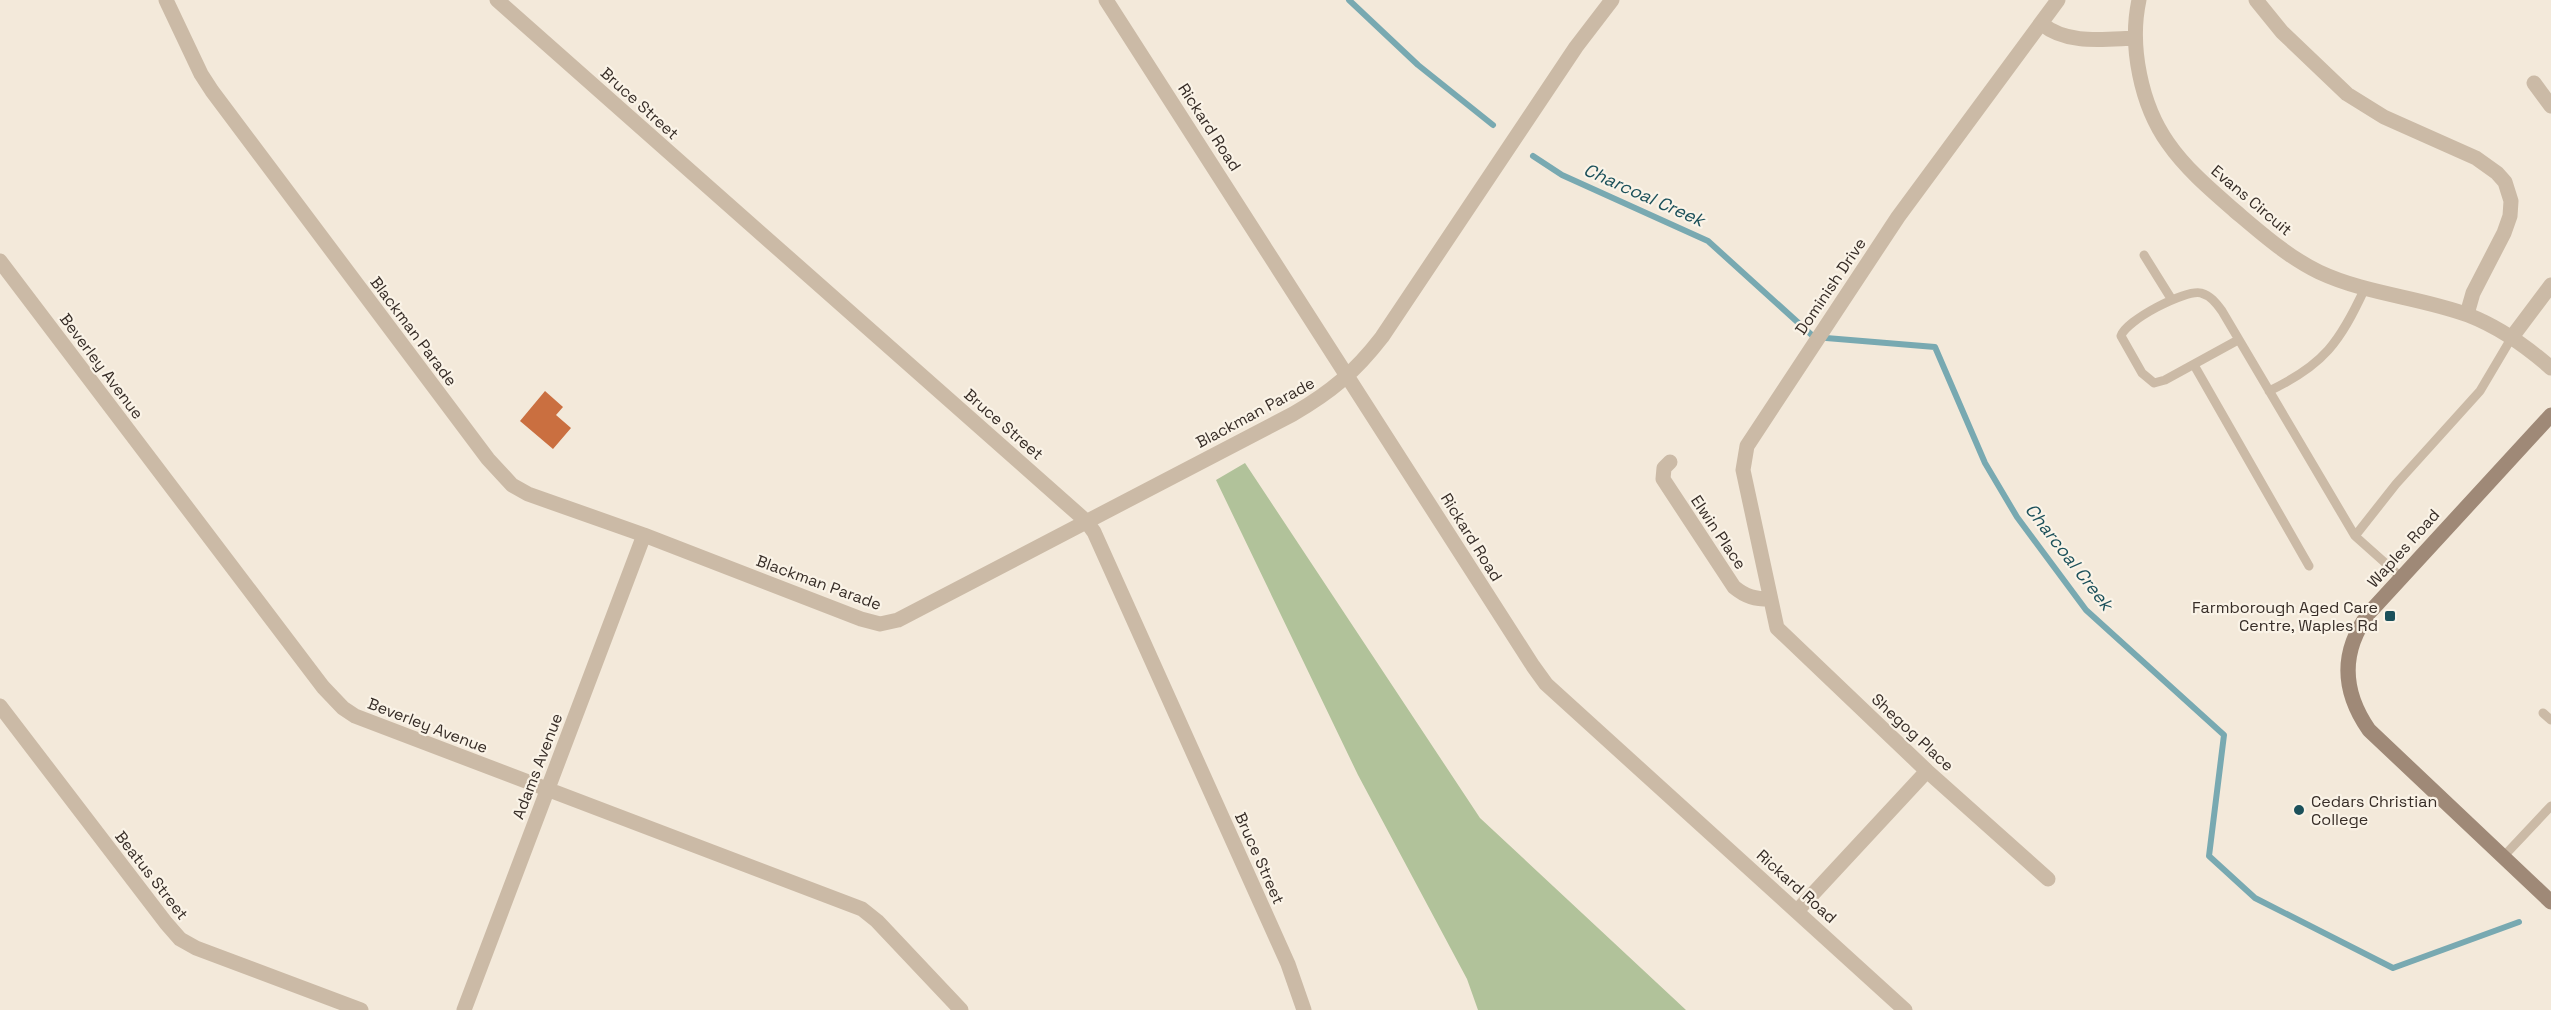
<svg xmlns="http://www.w3.org/2000/svg" width="2551" height="1010" font-family="'Space Grotesk',sans-serif">
<style>
.green{fill:#b1c29a}
.lines{fill:none;stroke-linecap:round;stroke-linejoin:round}
.stream{stroke:#78a9b1;stroke-width:6}
.building{fill:#ca6f40}
.lane{stroke:#cbbaa6;stroke-width:9}
.street{stroke:#cbbaa6;stroke-width:15}
.secondary{stroke:#9f8977;stroke-width:15}
.poi-dot{fill:#1b505a;stroke:#faf3e7;stroke-width:2}
.labels{text-anchor:middle;stroke-width:4.5;stroke-linejoin:round;paint-order:stroke}
.street-label{font-size:16px;fill:#372d27;stroke:#faf3e7}
.poi-label{font-size:16px;fill:#372d27;stroke:#faf3e7;text-anchor:end}
.water-label{font-size:18px;font-style:italic;fill:#1b505a;stroke:#faf3e7}
</style>
<rect width="100%" height="100%" fill="#f3e9da"/>
<path class="green" d="M1245,463L1480,818L1686,1010H1478L1467,979L1358,775L1216,480Z"/>
<g class="lines">
<path class="stream" d="M1349,0L1418,65L1493,125
M1533,156L1562,175L1708,241L1814,337L1935,347L1985,463L2017,517L2086,610L2224,735L2209,856L2255,898L2393,968L2519,922"/>
</g>
<path class="building" d="M545,391L563,407L556,415L571,428L553,449L520,421Z"/>
<g class="lines">
<path class="lane" d="M2144,255L2172,300
M2238,340L2165,380L2154,383L2142,373L2121,336C2125,321 2185,289 2201,293C2211,296 2216,303 2222,311L2355,536L2396,484L2480,391L2512,337
M2194,365L2309,566
M2269,391C2324,365 2340,342 2365,288
M2355,536L2401,577
M2543,713L2551,720
M2503,857L2551,806"/>
<path class="street" d="M166,0L201,74L212,91L488,459L512,485L528,494L644,535L861,619L880,624L898,620L1293,414C1331,392 1355,372 1382,337L1576,47L1612,0
M497,0L1086,521L1094,532L1288,964L1304,1010
M1106,0L1533,666L1546,684L1905,1010
M2139,0C2129,46 2141,105 2168,143C2186,169 2211,190 2235,211C2261,233 2288,257 2319,272C2366,294 2419,297 2468,315C2499,327 2526,346 2551,368
M2256,0L2282,32L2347,94L2384,117L2476,158L2497,173L2505,182L2511,201L2510,216L2504,233L2473,293L2467,314
M2042,24C2067,45 2105,39 2135,38
M2534,83L2551,106
M0,261L323,687L343,708L355,716L862,909L877,921L961,1010
M2512,337L2551,285
M1670,462L1664,468L1663,479L1734,587C1746,597 1755,599 1770,599
M0,706L166,923L180,939L196,948L361,1010
M2048,879L1927,771L1777,628L1743,470L1747,446L1898,217L2058,0
M1797,911L1927,771
M464,1010L644,535"/>
<path class="secondary" d="M2551,415L2369,613C2340,652 2342,691 2369,730L2551,902"/>
</g>
<g class="poi-dot">
<rect x="2384" y="610" width="12" height="12" rx="3"/>
<circle cx="2299" cy="810" r="6"/>
</g>
<g class="labels">
<g class="street-label">
<text transform="translate(640 103) rotate(42)" y="6">Bruce Street</text>
<text transform="translate(1210 127) rotate(57)" y="6">Rickard Road</text>
<text transform="translate(2252 200) rotate(40)" y="6">Evans Circuit</text>
<text transform="translate(1830 286) rotate(-56)" y="6">Dominish Drive</text>
<text transform="translate(414 331) rotate(53)" y="6">Blackman Parade</text>
<text transform="translate(102 366) rotate(53)" y="6">Beverley Avenue</text>
<text transform="translate(1255 412) rotate(-28)" y="6">Blackman Parade</text>
<text transform="translate(1004 424) rotate(41)" y="6">Bruce Street</text>
<text transform="translate(1719 532) rotate(56)" y="6">Elwin Place</text>
<text transform="translate(1472 537) rotate(58)" y="6">Rickard Road</text>
<text transform="translate(2403 548) rotate(-48)" y="6">Waples Road</text>
<text transform="translate(819 582) rotate(20)" y="6">Blackman Parade</text>
<text transform="translate(428 725) rotate(21)" y="6">Beverley Avenue</text>
<text transform="translate(1913 732) rotate(43)" y="6">Shegog Place</text>
<text transform="translate(537 766) rotate(-69)" y="6">Adams Avenue</text>
<text transform="translate(1260 858) rotate(66)" y="6">Bruce Street</text>
<text transform="translate(152 875) rotate(52)" y="6">Beatus Street</text>
<text transform="translate(1797 886) rotate(42)" y="6">Rickard Road</text>
</g>
<g class="poi-label">
<text x="2378" y="613">Farmborough Aged Care<tspan x="2378" dy="18">Centre, Waples Rd</tspan></text>
<text x="2311" y="807" text-anchor="start">Cedars Christian<tspan x="2311" dy="18">College</tspan></text>
</g>
<g class="water-label">
<text transform="translate(1644 195) rotate(24)" y="6">Charcoal Creek</text>
<text transform="translate(2069 557) rotate(52)" y="6">Charcoal Creek</text>
</g>
</g>
</svg>
